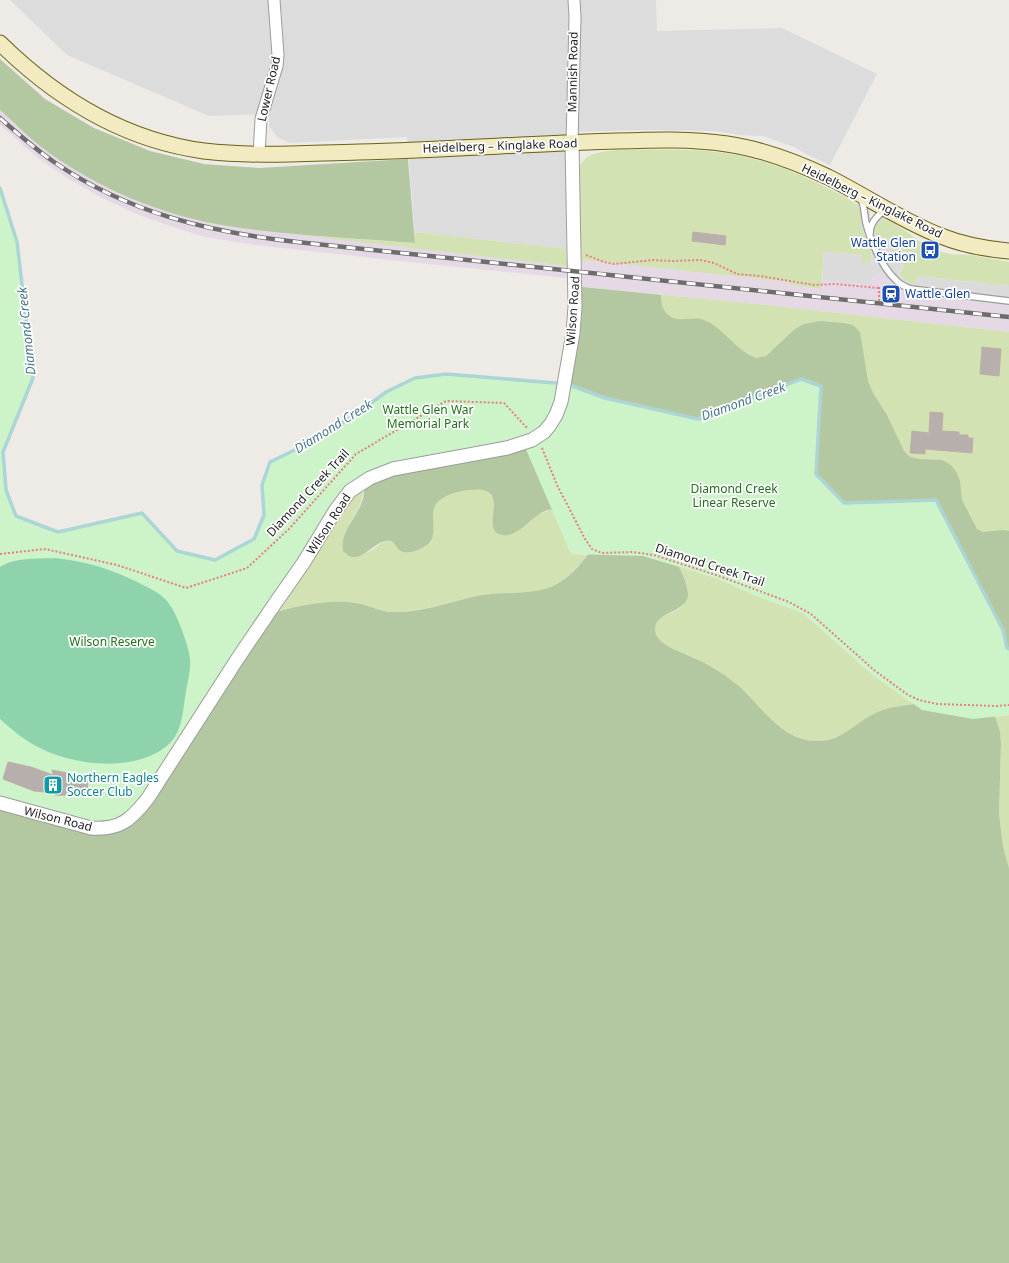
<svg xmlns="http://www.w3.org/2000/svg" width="1009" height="1263" font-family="'Noto Sans',sans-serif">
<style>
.residential{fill:#dddcdc}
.industrial{fill:#e6d9e6}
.grass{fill:#d3e2b3}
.forest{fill:#b3c8a0;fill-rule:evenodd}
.park{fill:#cdf3c9}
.pitch{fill:#8ed3ac}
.parking{fill:#dbdbdb}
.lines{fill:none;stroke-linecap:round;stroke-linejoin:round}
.stream{stroke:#acd5d6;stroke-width:3.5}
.building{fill:#b7afac;stroke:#beafaa}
.service-casing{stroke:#9c9c9c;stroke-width:8}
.minor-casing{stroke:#9c9c9c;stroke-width:13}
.tertiary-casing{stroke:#9c9c9c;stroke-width:15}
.secondary-casing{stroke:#696213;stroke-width:17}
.path{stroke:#e87d86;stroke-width:2;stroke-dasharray:2 2;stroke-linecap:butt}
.service{stroke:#fff;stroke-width:5.5}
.minor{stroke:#fff;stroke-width:11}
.tertiary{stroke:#fff;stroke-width:13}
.secondary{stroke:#f2ebc1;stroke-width:15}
.rail-casing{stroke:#6d6d6d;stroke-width:4.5}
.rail{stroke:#fff;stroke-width:3;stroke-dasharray:9;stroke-linecap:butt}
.labels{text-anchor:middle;stroke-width:3.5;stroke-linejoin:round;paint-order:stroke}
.street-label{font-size:12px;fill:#1f1f1f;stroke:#fff}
.transit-label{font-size:12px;fill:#164399;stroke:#fff;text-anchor:end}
.park-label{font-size:12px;fill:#22701a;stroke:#fff}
.culture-label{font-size:12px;fill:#0d838f;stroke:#fff;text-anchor:start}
.water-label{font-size:13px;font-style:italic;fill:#4c798d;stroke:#fff}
</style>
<rect width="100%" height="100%" fill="#eeeae6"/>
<path class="residential" d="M10,0H656L657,31L782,28L877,74L830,165L806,154L794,147L763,136L740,135L714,131L644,130L566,132V249L415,232L407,137L290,143L277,137L269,126V114L209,116L67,55Z"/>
<path class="industrial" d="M0,110L44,150L91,179L127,197L180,215L228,226L567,266V278L418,263L256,245L205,237L173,227L139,215L102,198L69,179L39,159L0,125Z
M582,260L790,282L791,285L821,289L822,280L872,284L873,276L882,273L895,288L915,295L1009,306V332L757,304L582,287Z"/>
<path class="grass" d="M617,150C652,150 688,148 723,153C760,158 796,171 829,189C837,193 855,200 859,208C863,214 860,221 862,228C865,238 874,249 871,260L866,264H861L862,255L824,252L821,289L791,285L789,282L582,260L580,228V165C589,151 603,152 617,150Z
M884,218L903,229L920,242L942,252L949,254L971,255L1009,262V286L917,276L916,284L915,285L907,282L899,274L904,265L895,256L886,237L878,240L874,230L876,225Z
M415,232L566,249L567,266L299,235L415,243Z
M582,287L757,304L1009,332V649L576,342L582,322Z
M363,486C363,492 363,497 361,502C356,516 334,541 346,555C353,554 362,554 368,552C381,547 387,530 399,549L434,530C433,522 431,512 435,505C441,494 475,484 486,490C496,495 494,509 493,518L508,535L525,526L538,515L552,509L571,554L587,555C576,569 564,583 546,589C529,594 502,592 483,595C453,600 424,612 393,612C377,612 363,602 346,602C324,601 297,609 274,613L339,512Z
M679,567L719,579L754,595L803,613L875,677L914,704C898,707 885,709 870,716C865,719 860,723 855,727C844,734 832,740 819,741C784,744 749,695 724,675C716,669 704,663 695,658C684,652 662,648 657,635C648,615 674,615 681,607C684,604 687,596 688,593C688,584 682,575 679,567Z
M1009,715V868L1003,847L999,813L1001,744L995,717Z"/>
<path class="forest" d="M0,59L45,99L94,128L150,151L204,164L259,168L408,159L415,243C353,238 290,236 228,226C163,216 99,189 45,150C29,138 15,123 0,110Z
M582,287L661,295C661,302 662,310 668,315C679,324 692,315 704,320C724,328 735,350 756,358L766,356L795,329L804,324L820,321L844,323L853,325L860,332L868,381L873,393L887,415L904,451L910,457L919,459L942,460L951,465L957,473L960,481L962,500L977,529L983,532L1003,530L1009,531V683L993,710L1000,732L1001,744L999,813L1003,847L1009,868V1263H0V808L274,613C299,605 336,598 361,604C372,607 382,612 393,612C424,613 453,600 483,595C506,591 535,596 557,584C573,575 584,560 595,545L567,509C559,509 550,508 543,512C531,518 514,541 499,534C480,526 514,484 469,490C459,491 448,494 440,500C426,510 439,529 430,542C424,549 407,556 399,550C394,545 394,539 385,541C371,544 358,568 343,551C338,526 370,509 363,484C362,480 359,476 357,472L256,569L5,564L3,452L6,490L16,517L58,532L142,513L177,551L215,560L254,539L264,515L262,485L270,462L313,441L355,415L386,392L415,378L446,374L547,437L556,428L562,417L576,342L581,326ZM679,567L877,622L919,703C906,706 891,706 878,712C856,721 843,742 816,741C785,741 764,711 744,691C738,685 730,679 723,674C713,668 704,662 694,658C683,652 661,647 656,634C649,610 689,615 688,593C687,584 683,575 679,567Z"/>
<path class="park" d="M0,188L17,242L33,378L3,452L6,490L16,516L58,532L142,513L177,551L215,560L254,539L264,515L262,485L270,462L313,441L355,415L386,392L415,378L446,374L561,384C556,408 550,416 534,434L348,487C334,500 326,516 317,532L151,787L121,819L101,824L0,798Z
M801,379L821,386L816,474L844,503L936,500L1003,630L1007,648L1009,649V715L973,719L922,710L875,677L803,613L754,595L719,579L643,556L571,554L525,447C532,444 541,441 548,436C564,425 564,402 567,384L605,398L698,419Z"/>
<path class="pitch" d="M55,558C86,561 115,570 143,585C151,589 160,593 166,600C176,610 188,644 190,658C191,669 188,681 186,691C183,708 183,730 170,743C138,774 72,766 36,746C23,739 11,729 0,719V567C15,557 37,559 55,558Z"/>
<path class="parking" d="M856,203L870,211V219L876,214L884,218L876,225L875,232L878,240L886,236L895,256L904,265L898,273L900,276L907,282L912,284H916L917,276L1009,286V306L915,295L895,288L882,273L873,276L872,285L822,280L824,252L862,255V264H866L871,260L872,252L861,225V213Z"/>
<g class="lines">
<path class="stream" d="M0,188L17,242L33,378L3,452L6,490L16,516L58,532L142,513L177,551L215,560L254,539L264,515L262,485L270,462L313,441L355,415L386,392L415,378L446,374L567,384L605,398L698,419L801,379L821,386L816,474L844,503L936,500L1003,630L1007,648L1009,649"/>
</g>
<path class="building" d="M693,232L726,236L725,245L692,241Z
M982,347L1001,349L999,376L980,374Z
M930,412L943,413L942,431L959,432V435H968V438H973L972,453L925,449V454L910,453L912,431L929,433Z
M8,762L31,767L53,775L52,770L88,777L87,796L55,795V793L34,791L3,779Z"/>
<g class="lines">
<g class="service-casing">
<path id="service" d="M861,199C865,208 864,215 866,223C870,240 882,267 895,279C899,284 905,287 911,289L1009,301
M870,233C870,222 878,216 885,209"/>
</g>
<g class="minor-casing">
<path id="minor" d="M572,143L575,17L574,0
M259,154L261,119L277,66L278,55L274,0"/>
</g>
<g class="tertiary-casing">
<path id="tertiary" d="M0,803L91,828C120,830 131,820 148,798L238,658L274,605L304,562L335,511L350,491L370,478L393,469L507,448L532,440L544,432L550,425L556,415L561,402L573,333L575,307L572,143"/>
</g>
<g class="secondary-casing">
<path id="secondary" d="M0,43C57,99 124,140 204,151C255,157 308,153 359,152C435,150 512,145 588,142C634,141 681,137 727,144C762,149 796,162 828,177C866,196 902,221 941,236C963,245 986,249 1009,251"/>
</g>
<path class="path" d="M586,255L604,262L614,264L653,260L671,261L700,260L714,263L737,274L760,276L814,285L835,284L879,288
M879,301V288H888L890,285
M542,448L557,485L585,539L592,549L602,553L633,552L654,555L719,576L789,602L811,614L874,670L908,695L919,700L937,704L997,706L1009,705
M0,554L45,549L117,565L186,588L247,568L289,529L356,454L446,401L504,403L528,429"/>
<use href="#service" class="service"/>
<use href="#minor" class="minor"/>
<use href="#tertiary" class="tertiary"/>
<use href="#secondary" class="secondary"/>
<g class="rail-casing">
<path id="rail" d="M0,118C18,134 35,149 54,162C128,213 209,232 297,242L1009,317"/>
</g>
<use href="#rail" class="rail"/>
</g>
<defs>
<g id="bus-square" transform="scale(1)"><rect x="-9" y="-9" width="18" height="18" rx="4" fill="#1a4fb4" stroke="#fff"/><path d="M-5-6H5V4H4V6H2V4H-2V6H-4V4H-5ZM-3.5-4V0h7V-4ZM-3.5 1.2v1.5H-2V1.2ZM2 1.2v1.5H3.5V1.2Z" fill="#fff"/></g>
<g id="station-square" transform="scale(1)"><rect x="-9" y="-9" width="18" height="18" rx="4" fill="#1a4fb4" stroke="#fff"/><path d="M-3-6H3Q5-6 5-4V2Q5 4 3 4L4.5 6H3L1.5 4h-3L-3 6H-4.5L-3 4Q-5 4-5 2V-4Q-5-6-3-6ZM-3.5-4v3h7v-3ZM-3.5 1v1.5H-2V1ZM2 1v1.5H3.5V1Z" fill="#fff"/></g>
<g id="building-square" transform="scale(1)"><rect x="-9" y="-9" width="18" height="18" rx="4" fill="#0f9aa8" stroke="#fff"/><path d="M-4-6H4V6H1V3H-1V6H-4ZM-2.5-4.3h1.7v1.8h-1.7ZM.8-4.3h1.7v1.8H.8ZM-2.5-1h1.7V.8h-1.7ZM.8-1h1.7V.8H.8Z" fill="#fff"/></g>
</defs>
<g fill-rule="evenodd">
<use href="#bus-square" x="930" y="250"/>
<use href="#station-square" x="891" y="294"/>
<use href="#building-square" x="53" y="785"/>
</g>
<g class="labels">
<g class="street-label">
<text transform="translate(573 72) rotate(-89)" y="4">Mannish Road</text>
<text transform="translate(269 89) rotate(-77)" y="4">Lower Road</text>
<text transform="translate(500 146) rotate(-2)" y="4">Heidelberg – Kinglake Road</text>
<text transform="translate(872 201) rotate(26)" y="4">Heidelberg – Kinglake Road</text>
<text transform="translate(573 311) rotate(-86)" y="4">Wilson Road</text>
<text transform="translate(308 493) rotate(-47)" y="4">Diamond Creek Trail</text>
<text transform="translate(329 524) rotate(-57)" y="4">Wilson Road</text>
<text transform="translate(710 565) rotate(18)" y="4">Diamond Creek Trail</text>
<text transform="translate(58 819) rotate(14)" y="4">Wilson Road</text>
</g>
<g class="transit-label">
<text x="916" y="247">Wattle Glen<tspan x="916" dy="14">Station</tspan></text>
<text x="905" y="298" text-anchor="start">Wattle Glen</text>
</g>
<g class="park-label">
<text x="428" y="414">Wattle Glen War<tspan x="428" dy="14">Memorial Park</tspan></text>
<text x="734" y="493">Diamond Creek<tspan x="734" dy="14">Linear Reserve</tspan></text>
<text x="112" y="646">Wilson Reserve</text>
</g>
<g class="culture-label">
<text x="67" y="782">Northern Eagles<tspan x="67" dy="14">Soccer Club</tspan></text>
</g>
<g class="water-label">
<text transform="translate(26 331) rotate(-96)" y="5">Diamond Creek</text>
<text transform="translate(743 401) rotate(-20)" y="5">Diamond Creek</text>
<text transform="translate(333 426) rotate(-32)" y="5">Diamond Creek</text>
</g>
</g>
</svg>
